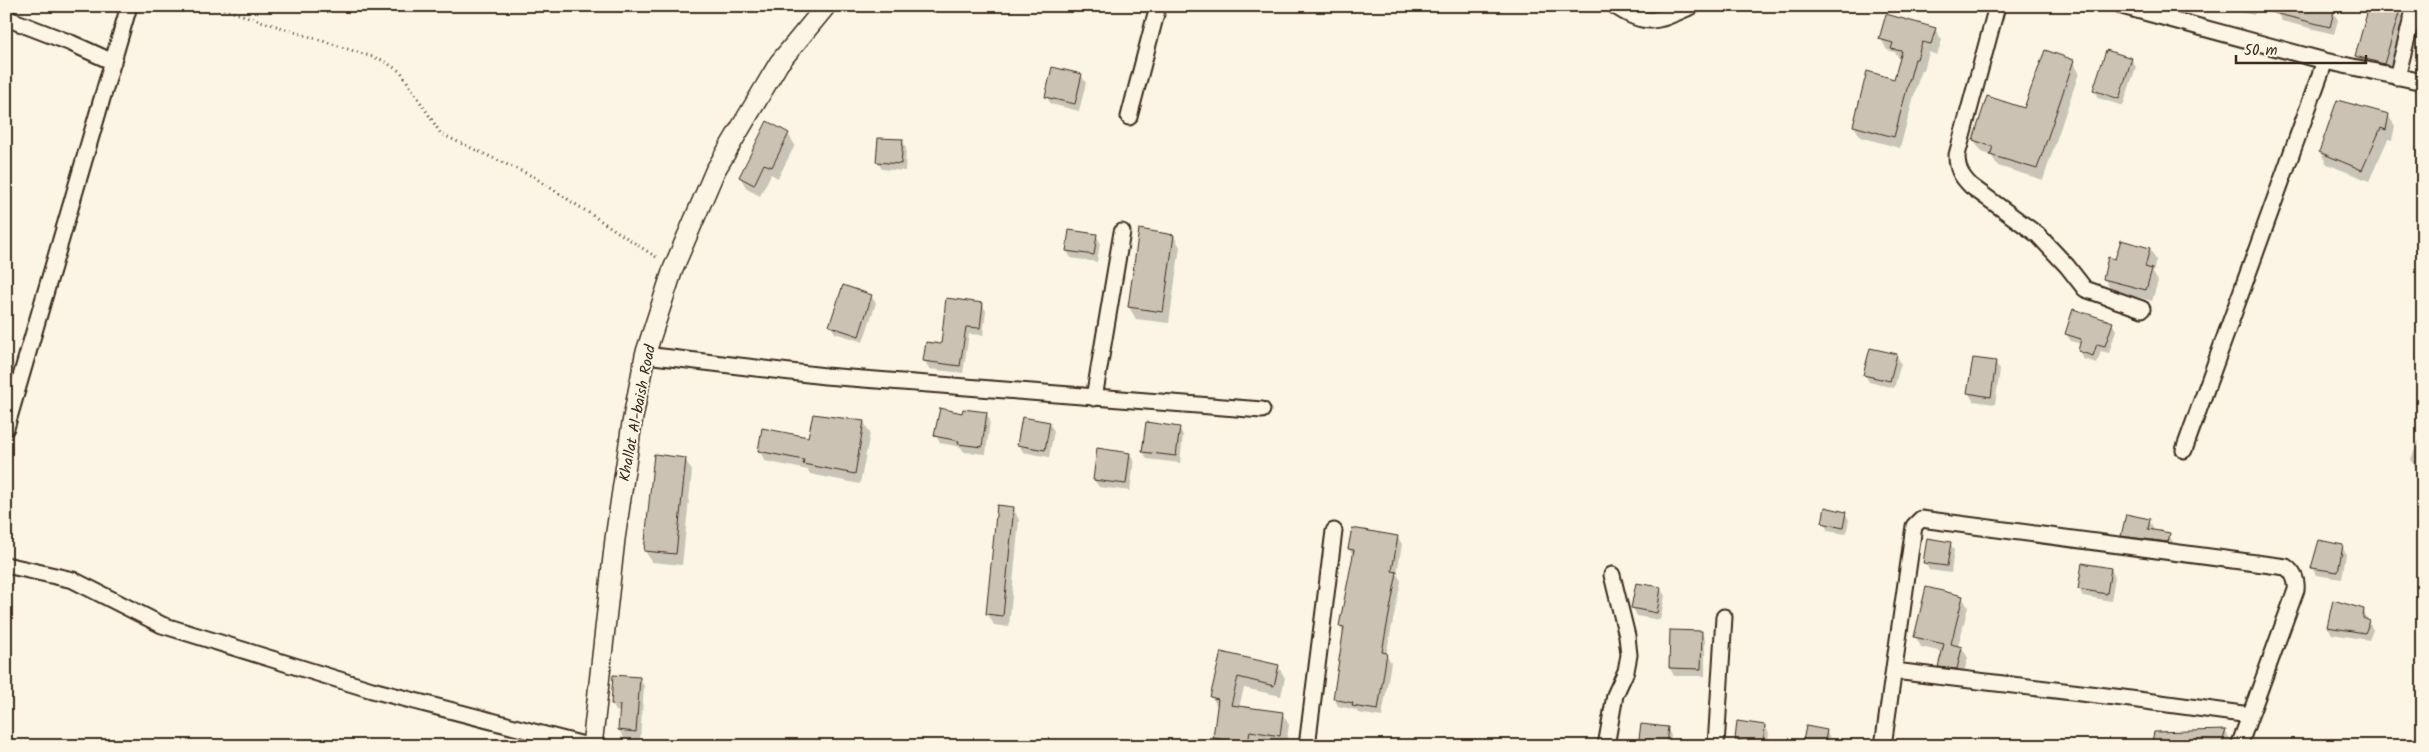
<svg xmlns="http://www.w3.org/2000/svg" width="2429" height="752" font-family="Kalam,sans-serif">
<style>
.shadow{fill:#0003}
.building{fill:#ccc2b3;stroke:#3b2a1e}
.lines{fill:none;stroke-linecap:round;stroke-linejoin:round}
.minor-casing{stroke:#3b2a1e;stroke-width:19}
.tertiary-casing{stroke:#3b2a1e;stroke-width:22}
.path{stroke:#3b2a1e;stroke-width:3;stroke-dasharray:1 4;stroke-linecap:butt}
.minor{stroke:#fcf5e5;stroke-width:15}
.tertiary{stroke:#fcf5e5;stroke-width:19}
.labels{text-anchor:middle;stroke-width:4;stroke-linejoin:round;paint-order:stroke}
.street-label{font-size:15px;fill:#3b2a1e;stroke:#fcf5e5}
</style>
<rect width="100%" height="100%" fill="#fcf5e5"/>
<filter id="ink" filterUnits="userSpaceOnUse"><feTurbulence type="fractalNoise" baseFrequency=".02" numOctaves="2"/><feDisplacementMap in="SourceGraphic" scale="10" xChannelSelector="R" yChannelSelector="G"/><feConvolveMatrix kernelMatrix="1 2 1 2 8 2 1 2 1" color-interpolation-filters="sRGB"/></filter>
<g filter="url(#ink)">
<path class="shadow" d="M2216,6H2256L2254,15Z
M2399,11L2406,22L2391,75L2363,67L2356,55Z
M2333,12L2338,20L2334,34L2282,21L2277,13Z
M1935,29L1942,40L1937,55L1929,52L1924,70H1921L1900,148L1860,137L1854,125L1895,80L1900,60L1895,52L1887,50L1881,39Z
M2131,59L2136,67L2123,106L2098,98L2094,90Z
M2073,61L2079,73L2043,180L1998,166L1991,155L1981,152L1974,140L2025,110Z
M1081,75L1086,83L1079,111L1051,104L1046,96Z
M2388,115L2395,126L2392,140L2388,139L2369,181L2327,164L2320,152Z
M788,134L795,145L778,178L771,174L760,196L747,189L740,177Z
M902,140L906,148L905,171L882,169L877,161Z
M1140,231L1174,236L1180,247L1169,323L1136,319L1129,307Z
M1096,235L1100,242L1097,262L1071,258L1067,251Z
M2150,249L2156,260L2153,273L2158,281L2152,301L2111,290L2104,278L2116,261Z
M871,296L876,303L863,342L835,333L831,326Z
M982,304L986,311L983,335L969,334L963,373L929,369L925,361Z
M2112,323L2116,330L2109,353L2101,351L2097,363L2083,359L2079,351L2081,344L2071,341L2066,334Z
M1896,355L1901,363L1894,388L1869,382L1865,375Z
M1995,362L2000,370L1995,404L1973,401L1969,393Z
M986,413L990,420L986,454L964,452L961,447L940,443L936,436L963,414Z
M864,422L870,433L860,484L810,474L808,470L765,461L759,450L809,439Z
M1049,423L1054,431L1049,457L1023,452L1019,445Z
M1179,428L1183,435L1180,463L1147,459L1143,451Z
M2419,440L2423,441V470L2415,466L2411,459Z
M1130,454L1134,461L1130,491L1099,487L1094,480Z
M685,459L692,471L682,565L652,562L645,551Z
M2423,473V510L2416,501Z
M1013,508L1019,520L1009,627L994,625L988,614Z
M1845,513L1849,520L1846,534L1828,531L1824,523Z
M2149,520L2153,527V531L2169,535L2173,542L2172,549L2127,543L2123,536Z
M1397,537L1402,544L1397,574L1401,581L1386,655L1391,662L1382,717L1358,713L1356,710L1338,706L1334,698L1344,634L1340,626L1354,556L1349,549Z
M1950,543L1954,550L1951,573L1929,570L1925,562Z
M2342,546L2346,554L2342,579L2316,575L2312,568Z
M2111,569L2115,577L2111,601L2083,596L2079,589Z
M1660,588L1665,596L1660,620L1637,616L1633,608Z
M1962,597L1968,607L1958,647L1962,648L1968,658L1962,679L1945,677L1939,667L1943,652L1921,647L1915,636Z
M2363,610L2373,630L2369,640L2332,634L2328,627Z
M1671,632H1701L1705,640V676H1674L1670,668Z
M1221,654L1278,666L1285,678L1281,696L1244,688L1239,707L1282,713L1289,725L1286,746L1256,742V746H1218L1214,738L1218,708L1212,697Z
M639,678L644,686L640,739L624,738L619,730L620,712L616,711L612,704Z
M1765,726L1769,733L1767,746H1740L1736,740Z
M1667,728L1671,735L1670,746H1639Z
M1826,731L1830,738L1829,746H1803Z
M2225,731L2232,742L2231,746H2152Z"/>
<path class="building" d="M2267,6H2314L2334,11L2330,27L2266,11Z
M2369,6H2388L2400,10L2384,64L2355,56Z
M1886,14L1936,28L1931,44L1922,42L1917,59H1915L1894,137L1853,126L1867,71L1894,79L1902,51L1891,49L1893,43L1879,39Z
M2045,50L2074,60L2037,169L1990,155L1993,147L1973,140L1987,96L2024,108Z
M2106,50L2132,58L2119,99L2093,90Z
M1052,67L1082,74L1075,104L1045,97Z
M2337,100L2389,114L2386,130L2381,128L2362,170L2319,152Z
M767,121L789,133L772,167L764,164L754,185L739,177Z
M878,138L903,139L901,164L876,162Z
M1139,229L1174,235L1163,312L1128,307Z
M1069,230L1097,234L1094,255L1066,251Z
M2121,240L2150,248L2145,267L2152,269L2146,290L2103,279L2108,257L2115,259Z
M843,285L872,295L859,336L829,326Z
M946,298L983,303L980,328L966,327L960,366L923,361L926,342L941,344Z
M2073,309L2113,322L2105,346L2097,344L2093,356L2078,351L2081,339L2065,334Z
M1870,348L1897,354L1890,381L1863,375Z
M1973,358L1996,361L1991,397L1967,393Z
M940,408L962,413L963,409L987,412L982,447L958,444L959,441L934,436Z
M813,414L864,421L855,474L803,464L804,460L758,451L762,428L808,437Z
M1022,417L1050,422L1045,450L1017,445Z
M1146,422L1180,427L1176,456L1142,452Z
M1097,448L1130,453L1126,484L1093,480Z
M654,454L686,458L676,554L644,551Z
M997,505L1014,507L1003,616L986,614Z
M1825,507L1846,512L1843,528L1822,523Z
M2126,514L2150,519L2148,529L2170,533L2168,542L2121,536Z
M1352,528L1398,536L1392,571L1397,572L1382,652L1387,653L1378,710L1352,706L1353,703L1333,699L1344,627L1339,626L1354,550L1348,549Z
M1927,538L1951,542L1947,566L1923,563Z
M2319,540L2343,545L2338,572L2311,568Z
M2082,563L2111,568L2107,594L2078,589Z
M1636,583L1661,587L1657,613L1631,608Z
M1926,587L1963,596L1951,644L1962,647L1957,669L1938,667L1944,644L1914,637Z
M2333,600L2364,609L2363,618L2370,621L2365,633L2327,627Z
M1670,630L1702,631L1701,669L1669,668Z
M1221,652L1279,665L1274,686L1238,677L1231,705L1283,712L1280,736L1250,731L1248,744L1213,738L1218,699L1210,697Z
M613,675L640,677L636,732L618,730L620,705L611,704Z
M1737,721L1765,725L1763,744L1735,740Z
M1641,724L1668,727L1666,746H1638Z
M1806,726L1827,730L1824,746H1802Z
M2226,730L2221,746H2151L2154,732Z"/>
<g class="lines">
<g class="minor-casing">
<path id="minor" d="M1615,6C1647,28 1658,21 1692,6
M1997,6L1957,155C1957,169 1961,176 1971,186L2038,235L2067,266L2085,289L2142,309
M2122,6L2325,61L2423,82
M6,18L71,43L113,62
M2397,77L2415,6
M1129,117L1158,6
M645,355L825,376L1262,410
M1094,398L1122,232
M6,428L129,6
M2184,450L2325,61
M6,565L73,580L162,625L372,690L588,746
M1894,671L2123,698L2250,715
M1307,746L1334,531
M1606,746L1615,695L1626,671L1629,655L1627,636L1612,575
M1716,746L1724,617
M1883,746L1914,526L1921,519L2286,567C2294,573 2297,581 2296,590L2239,746"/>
</g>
<g class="tertiary-casing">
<path id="tertiary" d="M592,746L615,539L632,423L645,355L673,269L715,171L779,63L826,6"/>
</g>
<path class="path" d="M214,6L382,60L401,72L441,134L534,177L659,259"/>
<use href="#minor" class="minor"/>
<use href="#tertiary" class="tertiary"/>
</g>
</g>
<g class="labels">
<g class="street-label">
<text transform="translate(637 413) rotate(-79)" y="5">Khallat Al-baish Road</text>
</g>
</g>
<rect width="2429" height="752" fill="none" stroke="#fcf5e5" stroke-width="25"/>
<rect x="12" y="12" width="2404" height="727" fill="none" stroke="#3b2a1e" stroke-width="2" filter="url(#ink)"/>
<path d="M2236 55v8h130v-8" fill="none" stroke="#3b2a1e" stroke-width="2.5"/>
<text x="2244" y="55" font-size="15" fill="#3b2a1e" stroke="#fcf5e5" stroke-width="4" paint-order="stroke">50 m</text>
</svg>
